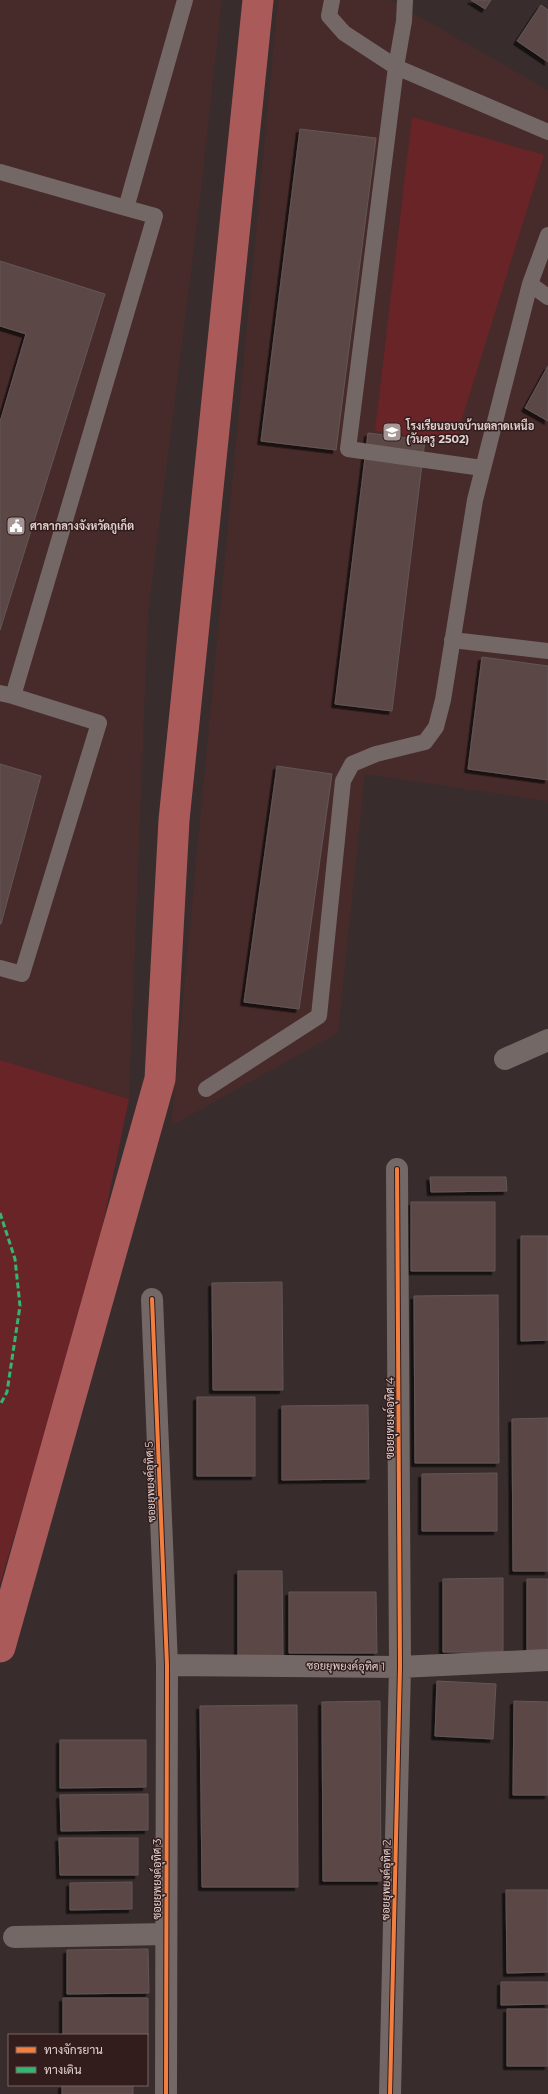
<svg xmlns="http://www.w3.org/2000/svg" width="548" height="2094" font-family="Montserrat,Sarabun,sans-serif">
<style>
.built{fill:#472b2a}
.green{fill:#692428}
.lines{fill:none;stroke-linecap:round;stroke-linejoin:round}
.canal{stroke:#ab5a5a;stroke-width:31}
.building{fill:#5c4647;stroke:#625757;filter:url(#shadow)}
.lane{stroke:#746867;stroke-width:16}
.street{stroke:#746867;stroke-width:22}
.quiet{stroke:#33b770;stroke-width:3;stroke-dasharray:6 3;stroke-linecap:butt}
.cycleway-casing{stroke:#331d1c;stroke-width:6}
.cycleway{stroke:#f27e40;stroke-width:4}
.labels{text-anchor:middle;stroke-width:3;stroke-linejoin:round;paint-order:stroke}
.poi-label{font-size:11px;font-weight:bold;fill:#e1d1d0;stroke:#331d1c;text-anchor:start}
.street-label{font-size:11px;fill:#e1d1d0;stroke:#331d1c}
</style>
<defs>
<filter id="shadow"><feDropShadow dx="-3.5" dy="3.5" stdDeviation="0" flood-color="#0009"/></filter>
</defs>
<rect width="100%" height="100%" fill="#382c2c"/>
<path class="built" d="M0,0H222L197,226L148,615L129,1099L0,1060Z
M278,0H390L548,90V801L365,774L338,1033L171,1126Z"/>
<path class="green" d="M412,117L544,155L455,441L375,431Z
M0,1060L129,1099L91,1281L0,1584Z"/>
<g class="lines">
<path class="canal" d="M0,1647L160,1079L174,820L258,0"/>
</g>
<path class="building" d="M471,0H491L485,9Z
M541,5L548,10V62L517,41Z
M300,129L376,138L336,450L261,441Z
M0,261L105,294L0,630V422L26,334L0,326Z
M548,366V421L525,408Z
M368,433L425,440L392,711L335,704Z
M482,657L548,666V780L468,769Z
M0,764L41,776L1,924H0Z
M277,766L332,774L299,1009L244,1002Z
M430,1177H506L507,1191L431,1192Z
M411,1202H495V1271H411Z
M521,1236H548V1340L521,1341Z
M282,1282L283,1390H213L212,1283Z
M498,1295L499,1463H415L414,1296Z
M197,1397H255V1476H197Z
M368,1405L369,1479L282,1480V1406Z
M548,1418V1571H513L512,1419Z
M497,1473V1531H422V1474Z
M238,1571H282L283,1659L238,1660Z
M503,1578V1652H443V1579Z
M527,1579H548V1655H527Z
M289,1592H376L377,1653H289Z
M437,1681L496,1684L493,1739L435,1736Z
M380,1701L381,1881H323L322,1702Z
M514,1701L548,1702V1795H513Z
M297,1705L298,1887H202L200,1706Z
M60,1740H146V1787L60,1788Z
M148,1794V1830L61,1831L60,1795Z
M59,1838H138V1875H60Z
M132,1882V1909L70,1910V1883Z
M506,1890H548V1972L507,1973Z
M148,1949L149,1993L67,1994V1950Z
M501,1982H548V2004L501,2005Z
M63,1998H148V2036L63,2035Z
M507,2009H548V2066H507Z
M62,2085H133V2094H62Z"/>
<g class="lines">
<path class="lane" d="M332,0L329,16L344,33L396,67L548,132
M405,0L404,21L396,67L348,449L482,468
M0,172L126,208L185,0
M530,284L548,297
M452,640L548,651
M0,693L13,696L155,216L126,208
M0,968L22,974L99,723L13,696
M206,1089L319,1016L343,781L352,764L376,754L425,742L436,727L443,700L475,500L530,284L548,235"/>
<path class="street" d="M505,1059L548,1040
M152,1299L167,1665L166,2094
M167,1665L400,1667L548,1660
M14,1937L166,1934
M390,2094L400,1667L397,1169"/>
<path class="quiet" d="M0,1213L15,1259L20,1306L7,1392L0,1405"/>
<g class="cycleway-casing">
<path id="cycleway" d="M152,1299L167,1665L166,2094
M390,2094L400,1667L397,1169"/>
</g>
<use href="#cycleway" class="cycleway"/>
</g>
<defs>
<g id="school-square" transform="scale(1)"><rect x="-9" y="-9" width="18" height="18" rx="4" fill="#a69797" stroke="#331d1c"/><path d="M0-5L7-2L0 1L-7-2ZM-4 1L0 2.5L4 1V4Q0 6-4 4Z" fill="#fff"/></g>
<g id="civic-square" transform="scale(1)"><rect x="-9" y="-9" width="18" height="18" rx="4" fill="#a69797" stroke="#331d1c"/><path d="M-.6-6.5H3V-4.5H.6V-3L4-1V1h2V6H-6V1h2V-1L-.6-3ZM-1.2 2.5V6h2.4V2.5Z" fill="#fff"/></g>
</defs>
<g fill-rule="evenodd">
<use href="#school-square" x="392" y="432"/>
<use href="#civic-square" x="16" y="526"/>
</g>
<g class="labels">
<g class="poi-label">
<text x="406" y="430">โรงเรียนอบจบ้านตลาดเหนือ<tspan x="406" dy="13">(วันครู 2502)</tspan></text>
<text x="30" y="530">ศาลากลางจังหวัดภูเก็ต</text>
</g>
<g class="street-label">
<text transform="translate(390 1418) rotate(-90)" y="4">ซอยยุพยงค์อุทิศ 4</text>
<text transform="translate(150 1482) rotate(-92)" y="4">ซอยยุพยงค์อุทิศ 5</text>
<text transform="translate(346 1666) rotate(1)" y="4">ซอยยุพยงค์อุทิศ 1</text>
<text transform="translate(157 1879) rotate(-90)" y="4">ซอยยุพยงค์อุทิศ 3</text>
<text transform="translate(386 1880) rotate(-89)" y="4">ซอยยุพยงค์อุทิศ 2</text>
</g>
</g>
<rect x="8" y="2034" width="140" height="52" fill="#331d1c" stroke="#796564"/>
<rect x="16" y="2047" width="20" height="6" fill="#f27e40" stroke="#796564"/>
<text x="44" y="2054" font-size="12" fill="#e1d1d0">ทางจักรยาน</text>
<rect x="16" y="2067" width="20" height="6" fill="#33b770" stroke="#796564"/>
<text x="44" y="2074" font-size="12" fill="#e1d1d0">ทางเดิน</text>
</svg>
